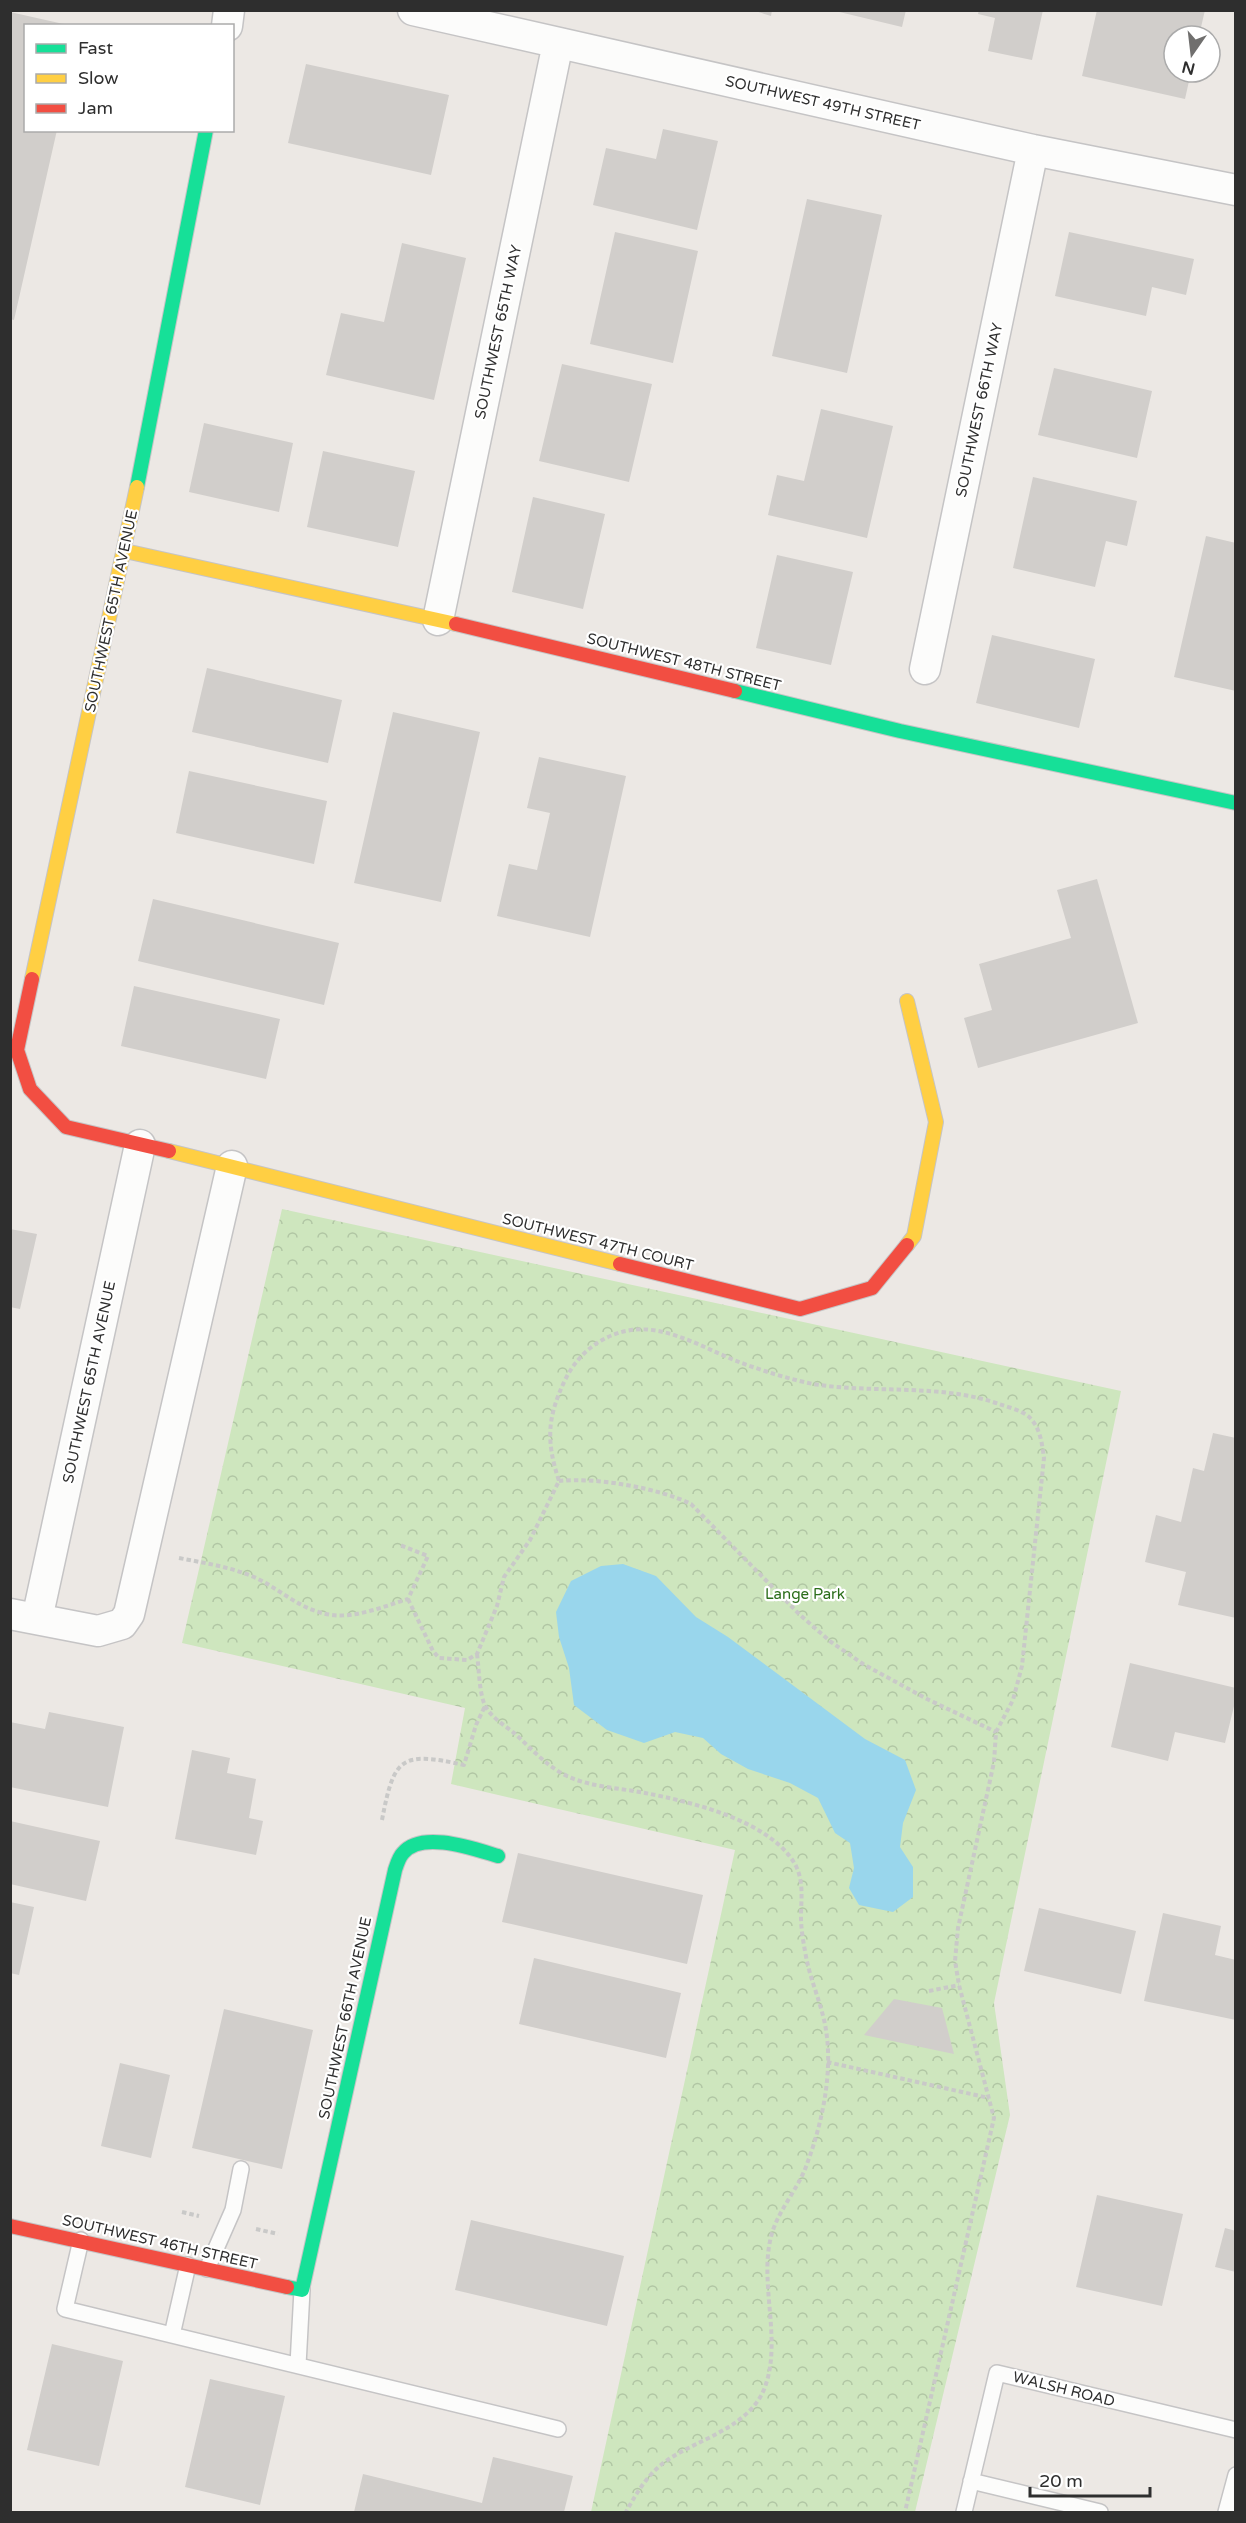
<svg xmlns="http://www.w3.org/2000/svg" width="1246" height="2523" font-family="'Varela Round',sans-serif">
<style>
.park{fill:url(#park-crowns)}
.water{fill:#99d6ec}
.building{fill:#d1cecb}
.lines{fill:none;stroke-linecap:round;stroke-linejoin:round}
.lane-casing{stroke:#c5c4c5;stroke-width:18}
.street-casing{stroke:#c5c4c5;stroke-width:33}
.fast-casing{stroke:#c5c4c5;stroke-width:16}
.slow-casing{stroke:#c5c4c5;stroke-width:16}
.jam-casing{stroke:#c5c4c5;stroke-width:16}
.path{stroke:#c9c9c8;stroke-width:4;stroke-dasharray:4.5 3;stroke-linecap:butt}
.lane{stroke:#fcfcfb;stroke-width:15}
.street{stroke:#fcfcfb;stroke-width:30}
.fast{stroke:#16e098;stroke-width:14}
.slow{stroke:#ffcf43;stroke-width:14}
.jam{stroke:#f24e42;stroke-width:14}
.labels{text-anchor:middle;stroke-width:4.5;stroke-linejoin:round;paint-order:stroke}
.street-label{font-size:15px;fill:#2e2e2e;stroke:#fff}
.park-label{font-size:15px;fill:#2c6e1b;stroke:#fff}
</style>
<defs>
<pattern id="park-crowns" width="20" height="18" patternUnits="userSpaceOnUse" patternTransform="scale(1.5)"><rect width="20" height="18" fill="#cee6be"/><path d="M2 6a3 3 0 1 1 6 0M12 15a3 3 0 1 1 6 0" fill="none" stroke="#b1c6a4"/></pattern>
</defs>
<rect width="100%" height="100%" fill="#ece8e4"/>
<path class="park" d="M282,1209L1121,1391L994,2003L1010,2115L915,2512H591L735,1850L451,1784L465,1708L182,1643Z"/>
<path class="water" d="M623,1564L656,1576L696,1617L728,1637L865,1739L905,1760L916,1790L903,1823L900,1847L913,1867V1897L893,1912L859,1905L849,1888L854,1868L850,1843L835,1833L818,1798L790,1783L748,1769L721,1754L703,1738L675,1732L644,1743L607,1730L574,1705L569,1668L559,1637L556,1612L571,1581L601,1566Z"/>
<path class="building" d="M752,10H772L771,16Z
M831,10H906L902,27Z
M979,10H1043L1032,60L988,51L995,18L978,14Z
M1097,10H1205L1199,36H1174V72H1191L1185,99L1082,76Z
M10,12L68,25L26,26V130H57L14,320L10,319Z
M306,64L449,95L431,175L288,143Z
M663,129L718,141L697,230L593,205L606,148L656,159Z
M807,199L882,215L847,373L772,356Z
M615,232L698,251L673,363L590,344Z
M1069,232L1194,259L1186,295L1152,287L1146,316L1055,296Z
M402,243L466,258L434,400L326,375L341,313L384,322Z
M562,364L652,384L629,482L539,461Z
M1054,368L1152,391L1137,458L1038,435Z
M821,409L893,426L867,538L768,515L777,475L804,481Z
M204,423L293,443L279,512L189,492Z
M323,451L415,471L398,547L307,527Z
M1033,477L1137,501L1127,546L1106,541L1095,587L1013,568Z
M533,497L605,514L583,609L512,592Z
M1206,536L1236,543V691L1174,677Z
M777,555L853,572L831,665L756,648Z
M992,635L1095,659L1079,728L976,703Z
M207,668L342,700L328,763L192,732Z
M393,712L480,732L441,902L354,883Z
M539,757L626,776L590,937L497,916L509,864L537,870L550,813L527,808Z
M189,771L327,801L314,864L176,833Z
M1097,879L1138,1023L978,1068L964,1018L992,1010L979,964L1071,938L1057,890Z
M153,899L339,943L324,1005L138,961Z
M134,986L280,1019L266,1079L121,1046Z
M10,1229L37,1234L20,1309L10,1307Z
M1213,1433L1236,1438V1618L1178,1605L1186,1572L1145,1562L1156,1515L1181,1522L1193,1468L1204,1471Z
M1130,1663L1236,1688V1698L1225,1743L1175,1732L1168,1761L1111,1747Z
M49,1712L124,1727L108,1807L10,1787V1722L45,1729Z
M192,1750L230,1758L227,1773L256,1779L249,1818L263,1821L256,1855L175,1839Z
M10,1821L100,1841L86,1901L10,1884Z
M518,1853L703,1895L687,1964L502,1922Z
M10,1902L34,1907L19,1975L10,1973Z
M1039,1908L1136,1931L1121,1994L1024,1971Z
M1163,1913L1221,1926L1215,1955L1236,1960V2020L1144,2001Z
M534,1958L681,1993L666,2058L519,2024Z
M894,1999L942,2008L954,2054L864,2035Z
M224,2009L313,2030L282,2169L192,2148Z
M120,2063L170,2075L151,2158L101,2146Z
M1097,2195L1183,2214L1162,2306L1076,2287Z
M471,2220L624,2256L607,2326L455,2290Z
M1225,2228L1236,2231V2272L1215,2267Z
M52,2344L123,2361L99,2466L27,2450Z
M210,2379L285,2396L260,2505L185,2487Z
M493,2457L573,2476L564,2512H354L363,2474L482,2503Z"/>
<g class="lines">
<g class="lane-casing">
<path id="lane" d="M81,2240L65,2309L558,2429
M207,2269L233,2210L241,2169
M172,2335L188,2265
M298,2365L302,2290
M971,2481L1100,2512
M964,2512L997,2373L1236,2430
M1226,2512L1236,2475"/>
</g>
<g class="street-casing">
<path id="street" d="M413,10L1033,150L1236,190
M227,26L229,10
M438,620L558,43
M925,669L1033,150
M10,1614L98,1631L122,1624L129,1614L232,1166
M37,1619L140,1145"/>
</g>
<g class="fast-casing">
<path id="fast" d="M137,487L206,130
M735,691L900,731L1236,803
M287,2287L302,2290L395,1870C397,1864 399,1857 403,1853C422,1830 474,1849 498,1856"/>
</g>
<g class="slow-casing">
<path id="slow" d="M125,551L456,624
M32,979L137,487
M907,1001L936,1122L914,1236L907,1245
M169,1151L620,1264"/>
</g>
<g class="jam-casing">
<path id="jam" d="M456,624L735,691
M32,979L17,1050L30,1089L66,1127L169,1151
M620,1264L800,1309L872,1288L907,1245
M10,2226L287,2287"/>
</g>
<path class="path" d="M559,1481C595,1477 659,1488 691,1504L800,1615L831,1642L863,1664L927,1699L996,1732
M179,1558C205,1563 230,1567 254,1577C282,1590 301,1611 332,1615C357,1618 385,1606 408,1599L428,1556L400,1545
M408,1599L433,1651L439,1658L467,1660L477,1654L497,1606L504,1577L530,1540L559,1481C546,1441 547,1418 565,1380C582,1345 619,1323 658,1331C686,1336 713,1352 739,1362C763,1371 789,1379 813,1384C875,1394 939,1383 999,1404C1008,1407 1020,1410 1028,1416C1040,1426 1042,1443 1044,1458L1022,1666L1013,1700L996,1732L994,1762L958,1928L955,1961L959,1985L994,2118L905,2512
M477,1654C479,1669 479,1686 483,1700C487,1715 503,1724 514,1733C531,1748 546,1766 567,1776C590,1787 620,1788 645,1793C692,1802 772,1821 796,1866C804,1883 801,1899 801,1917C801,1928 803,1940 805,1951C809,1975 816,1990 822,2012C836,2060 824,2118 807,2164C799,2187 781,2207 773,2230C757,2277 782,2336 766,2384C753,2426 701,2438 669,2459C649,2472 637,2492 626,2512
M382,1820C394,1757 401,1751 464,1765L476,1725L485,1706
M929,1991L959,1985
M827,2062L989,2098
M182,2212L199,2216
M256,2229L278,2234"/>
<use href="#lane" class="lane"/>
<use href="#street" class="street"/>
<use href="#fast" class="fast"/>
<use href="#slow" class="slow"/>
<use href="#jam" class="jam"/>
</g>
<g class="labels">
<g class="street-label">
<text transform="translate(823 103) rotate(13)" y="5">SOUTHWEST 49TH STREET</text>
<text transform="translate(498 332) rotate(-78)" y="5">SOUTHWEST 65TH WAY</text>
<text transform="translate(979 410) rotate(-78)" y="5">SOUTHWEST 66TH WAY</text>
<text transform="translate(111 611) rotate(-78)" y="5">SOUTHWEST 65TH AVENUE</text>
<text transform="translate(684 662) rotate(14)" y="5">SOUTHWEST 48TH STREET</text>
<text transform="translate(598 1242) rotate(14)" y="5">SOUTHWEST 47TH COURT</text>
<text transform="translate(89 1382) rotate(-78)" y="5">SOUTHWEST 65TH AVENUE</text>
<text transform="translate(345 2018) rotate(-78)" y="5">SOUTHWEST 66TH AVENUE</text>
<text transform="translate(160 2242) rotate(13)" y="5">SOUTHWEST 46TH STREET</text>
<text transform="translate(1064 2389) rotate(14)" y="5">WALSH ROAD</text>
</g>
<g class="park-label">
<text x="805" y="1599">Lange Park</text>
</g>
</g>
<rect width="1246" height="2523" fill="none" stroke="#2e2e2e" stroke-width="24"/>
<rect x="24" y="24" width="210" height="108" fill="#ffffff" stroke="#ababab" stroke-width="1.5"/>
<rect x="36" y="44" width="30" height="9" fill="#16e098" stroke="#ababab" stroke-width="1.5"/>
<text x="78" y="54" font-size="18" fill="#2e2e2e">Fast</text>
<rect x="36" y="74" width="30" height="9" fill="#ffcf43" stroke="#ababab" stroke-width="1.5"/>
<text x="78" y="84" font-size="18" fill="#2e2e2e">Slow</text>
<rect x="36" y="104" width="30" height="9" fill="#f24e42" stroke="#ababab" stroke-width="1.5"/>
<text x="78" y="114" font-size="18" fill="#2e2e2e">Jam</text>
<g transform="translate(1192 54) rotate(194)"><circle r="28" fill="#ffffff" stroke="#ababab" stroke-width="1.5"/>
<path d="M0-4.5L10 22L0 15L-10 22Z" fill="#706f6e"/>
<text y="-9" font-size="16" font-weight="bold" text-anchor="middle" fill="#2e2e2e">N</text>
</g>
<path d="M1030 2487v9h120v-9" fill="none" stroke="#2e2e2e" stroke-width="3"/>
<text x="1039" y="2487" font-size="18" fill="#2e2e2e" stroke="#ffffff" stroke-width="4.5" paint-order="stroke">20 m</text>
</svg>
